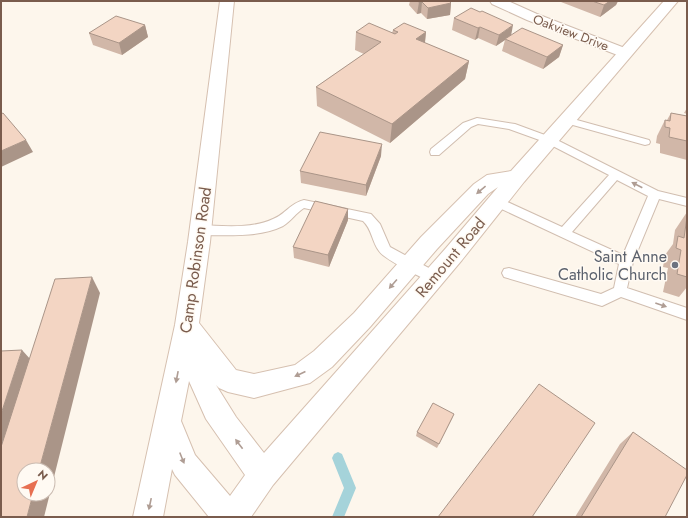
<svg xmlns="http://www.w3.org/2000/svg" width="688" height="518" font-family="Jost,sans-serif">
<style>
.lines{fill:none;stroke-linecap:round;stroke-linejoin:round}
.stream{fill:#a5d3da;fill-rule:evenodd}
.lane-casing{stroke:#d1beb0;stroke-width:2}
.street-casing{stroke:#d1beb0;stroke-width:2}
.secondary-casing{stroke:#d6c0b0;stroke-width:2}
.lane{fill:#fff;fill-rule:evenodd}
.street{fill:#fff;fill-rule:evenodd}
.secondary{fill:#fff;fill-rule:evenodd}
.wall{fill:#d1b7a8}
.shaded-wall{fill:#aa9588}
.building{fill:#f3d5c3;stroke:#aa9588}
.oneway{fill:#af9d94}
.worship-dot{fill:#6b7280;stroke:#fffaf3;stroke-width:1.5}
.labels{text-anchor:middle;stroke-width:3;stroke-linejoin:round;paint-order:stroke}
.far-street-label{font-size:13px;fill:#7a5c4d;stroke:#fffaf3}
.worship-label{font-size:16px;fill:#5b616d;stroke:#fffaf3;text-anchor:end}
.street-label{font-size:16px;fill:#7a5c4d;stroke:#fffaf3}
</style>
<rect width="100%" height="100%" fill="#fdf6ec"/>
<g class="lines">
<path class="stream" d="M338,452L342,454L356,488L344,517H332L344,488L332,458L334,454Z"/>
<g class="lane-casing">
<path id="lane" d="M566,117L649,140L650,142L649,144L645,145L562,122L561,120L562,118Z
M477,118L515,124L553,138L658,191L687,198V206L659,199L633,262L627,288L687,308V320L621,297L602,306L504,277L502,273L504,269L509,268L601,294L614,288L619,264L493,205L491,202L493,199L497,198L501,199L562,227L609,175L545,142L509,129L478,124L471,127L439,155H431L430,152L431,149L463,123ZM617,180L648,196L623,255L572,232Z
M304,200L371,214L380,224L390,247L438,273L440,277L438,281L433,282L428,281C418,275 385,260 379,251C372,242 372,229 363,221L304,208C296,213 291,221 283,226C258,238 227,235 200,235L196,233L194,230L196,227L200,225C223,226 252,229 273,219C286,214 289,204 304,200Z"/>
</g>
<g class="street-casing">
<path id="street" d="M490,1H508L537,14L630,50L633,53L630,56L625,58L620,56L527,20L492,4Z"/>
</g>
<g class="secondary-casing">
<path id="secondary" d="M220,1H234L210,242L199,323L236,370L254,374L295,365L314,351L354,313L421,237L474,184L487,175L511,171L664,1H678L524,182L462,260L273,485L251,517H209L175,475L172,469L163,517H133L175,325L188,242ZM498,187L446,248L264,453L236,417L216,385L219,388L228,392L254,398L310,383L332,367L370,327L437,249L488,194ZM189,381L206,419L245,475L230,496L195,455L181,421Z"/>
</g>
<use href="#lane" class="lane"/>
<use href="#street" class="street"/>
<use href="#secondary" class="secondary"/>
</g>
<path class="wall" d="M410,1H449L451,3L450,15L427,19L421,13L417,14L409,5Z
M561,1H618L616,5L600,17L561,2Z
M454,18L511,35L563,45L559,57L543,69L502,51L505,40L496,46L478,38L475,40L452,30Z
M145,25L148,37L122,55L93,45L89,33Z
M393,30L426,32L425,43L469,61L465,79L390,143L317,106L316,87L364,54L355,50L356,32L392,33Z
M687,108V114L684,113Z
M671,113L687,116V160L660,153V144L656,143L657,136L665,120H667Z
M381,156L366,196L301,183L300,171Z
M687,212V287L679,297L663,292L668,268L663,267L665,255L673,244L675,230Z
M348,220L329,267L294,258L293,247Z
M454,414L452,419L437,448L416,436L417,432Z
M633,432L665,517H575L620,444Z"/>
<path class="shaded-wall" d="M610,1H618L616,5L600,17L604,5Z
M419,2H422L421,13L417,14Z
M451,3L450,15L427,19L428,8Z
M145,25L148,37L122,55L119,43Z
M513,25L511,36L505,39V40L496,46L499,35Z
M480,27L478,38L475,40L478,28Z
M426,32L424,50L416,39Z
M563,45L559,57L543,69L547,57Z
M469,61L465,79L390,143L392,124Z
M26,140L33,152L1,167V151Z
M382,144L381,156L366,196V185Z
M348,209V220L329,267L328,255Z
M92,277L100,293L44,517H27L33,494H48V470H39Z
M22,350L31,360L1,457V414Z"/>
<path class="building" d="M417,1H449L451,3L428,8L422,2H419Z
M592,1H610L604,5Z
M471,8L480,12L482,11L513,25L499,35L480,27L478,28L454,18Z
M116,16L145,25L119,43L89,33Z
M369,23L395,34L398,32L393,30L404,23L426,32L416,39L469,61L392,124L316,87L381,42L356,32Z
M522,28L563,45L547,57L505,39Z
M3,113L26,140L1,151V114Z
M671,113L687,116V141L669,137L670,128L665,127V120L670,121Z
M320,132L382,144L366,185L300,171Z
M315,201L348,209L328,255L293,247Z
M687,217V277L677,274L681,250L676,248L678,236L684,238Z
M92,277L39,470H24V494H33L27,517H1V447L55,279Z
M22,350L1,414V351Z
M539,384L595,423L532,517H438Z
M433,403L454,414L439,444L417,432Z
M633,432L687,470V475L665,517H581Z"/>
<defs><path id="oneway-solid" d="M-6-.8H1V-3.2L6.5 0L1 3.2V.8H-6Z"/></defs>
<g class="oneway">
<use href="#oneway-solid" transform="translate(637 185) rotate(-153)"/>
<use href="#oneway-solid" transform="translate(481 190) rotate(140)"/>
<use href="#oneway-solid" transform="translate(393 284) rotate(131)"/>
<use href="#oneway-solid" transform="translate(661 305) rotate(19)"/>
<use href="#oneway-solid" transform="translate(300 374) rotate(155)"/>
<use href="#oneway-solid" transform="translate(177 377) rotate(101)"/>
<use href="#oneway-solid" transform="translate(239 444) rotate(-127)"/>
<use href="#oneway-solid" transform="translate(182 458) rotate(68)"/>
<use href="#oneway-solid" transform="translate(150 504) rotate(102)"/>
</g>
<circle class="worship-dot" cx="675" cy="265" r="4"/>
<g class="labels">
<g class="far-street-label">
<text transform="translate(571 32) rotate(21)" y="5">Oakview Drive</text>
</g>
<g class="worship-label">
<text x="667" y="262">Saint Anne<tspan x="667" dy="18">Catholic Church</tspan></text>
</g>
<g class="street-label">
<text transform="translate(450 257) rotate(-50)" y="6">Remount Road</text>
<text transform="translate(195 260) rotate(-82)" y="6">Camp Robinson Road</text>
</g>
</g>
<rect width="688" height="518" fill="none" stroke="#7a5c4d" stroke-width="4"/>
<g transform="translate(36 482) rotate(44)"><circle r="19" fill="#fffaf3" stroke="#cabbb1"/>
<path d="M0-3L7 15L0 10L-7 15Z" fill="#e76f51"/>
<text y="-6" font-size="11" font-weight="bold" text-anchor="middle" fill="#7a5c4d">N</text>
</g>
</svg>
